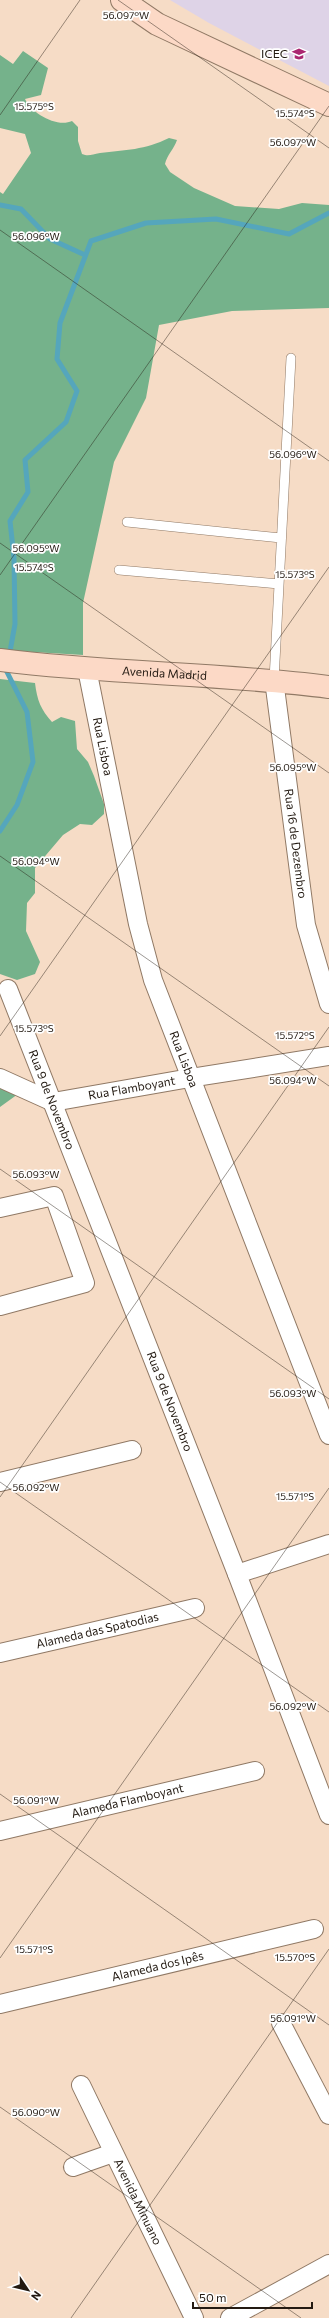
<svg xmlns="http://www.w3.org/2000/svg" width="329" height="2318" font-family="Commissioner,sans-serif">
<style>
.education{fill:#ded3e7}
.forest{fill:#75b28b}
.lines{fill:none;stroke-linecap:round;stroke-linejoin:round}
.stream{stroke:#55a6bc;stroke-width:5}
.lane-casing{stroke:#907965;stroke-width:10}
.street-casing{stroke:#907965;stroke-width:20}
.secondary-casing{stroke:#907965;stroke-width:24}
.lane{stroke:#fff;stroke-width:9}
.street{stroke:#fff;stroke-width:18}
.secondary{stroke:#fcd9c6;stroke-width:22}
.ticks{fill:none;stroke:#231a12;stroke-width:1;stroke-opacity:0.45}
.labels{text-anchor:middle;stroke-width:3.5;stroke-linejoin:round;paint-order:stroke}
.poi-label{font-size:12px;fill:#231a12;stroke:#fff;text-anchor:end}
.street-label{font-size:12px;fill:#231a12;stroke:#fff}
.ticks-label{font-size:10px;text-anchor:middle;fill:#231a12;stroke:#fff;stroke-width:3.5;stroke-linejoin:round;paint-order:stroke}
</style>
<rect width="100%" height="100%" fill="#f6dcc6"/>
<path class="education" d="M170,0H329V86L209,23Z"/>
<path class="forest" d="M23,51L48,68L41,95L25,99C31,113 57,128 72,121L78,127V141L82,154C89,157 92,154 100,153C125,150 145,150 169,138L177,140C174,149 167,155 165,164L170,172L194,188L235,206L279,209L302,203L329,205V308L232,311L159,325L146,398L114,462L83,603V655L0,650V192L3,194L31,153L25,134L0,128V55L13,64Z
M0,679L35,683C37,700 41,710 52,722L61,717L75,721L77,749L88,762L94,776L104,804V814L92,825L80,824L63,835L35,868V893L27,903L26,931L40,962L35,974L17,980L0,974Z
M0,1087L18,1094L0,1107Z"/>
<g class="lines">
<path class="stream" d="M0,205L21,209L50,239L85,255
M9,657L15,624L14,558L10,521L28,492L25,460L66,422L77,391L57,359L60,323L91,241L146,223L216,219L289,234L329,213
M0,831L17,805L33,762L27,712L6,670L7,666"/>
<g class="lane-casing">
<path id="lane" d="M127,522L281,538
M119,570L279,584
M274,680L291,358"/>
</g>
<g class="street-casing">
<g id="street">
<path id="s1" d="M87,669L138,924L153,980L329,1435"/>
<path id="s2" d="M274,680L306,925L329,1004"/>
<path id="s3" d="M8,989L237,1574L329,1815"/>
<path d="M0,1078L53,1102"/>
<path id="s4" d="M53,1102L190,1078L329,1056"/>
<path d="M0,1208L54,1196L85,1283L0,1306"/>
<path d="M0,1482L132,1450"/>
<path d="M237,1574L329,1544"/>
<path id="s5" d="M0,1653L195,1608"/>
<path id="s6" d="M0,1831L255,1771"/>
<path id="s7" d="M0,2004L314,1929"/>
<path d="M281,2023L329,2115"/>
<path id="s8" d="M81,2085L194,2318"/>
<path d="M73,2167L113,2153"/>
<path d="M230,2318L329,2264"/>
</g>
</g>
<g class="secondary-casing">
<g id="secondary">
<path d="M122,0L157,24L329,105"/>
<path id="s9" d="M0,660C109,674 220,673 329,687"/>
</g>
</g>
<use href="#lane" class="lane"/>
<use href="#street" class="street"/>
<use href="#secondary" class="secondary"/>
</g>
<path class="ticks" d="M118,0L329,148M0,115L80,0M0,230L329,461M0,543L329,773M0,575L329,106M0,856L329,1086M0,1036L329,567M0,1169L329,1399M0,1482L329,1712M0,1497L329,1027M0,1794L329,2025M0,1958L329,1488M0,2107L301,2318M71,2318L329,1949"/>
<defs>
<g id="university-bare" transform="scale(1.08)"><path d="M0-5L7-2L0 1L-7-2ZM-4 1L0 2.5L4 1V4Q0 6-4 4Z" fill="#aa2670" stroke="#fff" stroke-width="2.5" paint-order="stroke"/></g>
</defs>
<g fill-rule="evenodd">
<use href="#university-bare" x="299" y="54"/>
</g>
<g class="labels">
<g class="poi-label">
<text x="288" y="58">ICEC</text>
</g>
<g class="street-label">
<text dy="4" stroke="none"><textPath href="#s9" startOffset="165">Avenida Madrid</textPath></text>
<text dy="4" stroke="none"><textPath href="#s1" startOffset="79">Rua Lisboa</textPath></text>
<text dy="4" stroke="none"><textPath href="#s2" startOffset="165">Rua 16 de Dezembro</textPath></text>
<text dy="4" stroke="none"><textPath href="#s1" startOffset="403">Rua Lisboa</textPath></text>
<text dy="4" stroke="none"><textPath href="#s4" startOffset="80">Rua Flamboyant</textPath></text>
<text dy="4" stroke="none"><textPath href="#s3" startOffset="119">Rua 9 de Novembro</textPath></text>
<text dy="4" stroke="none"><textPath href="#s3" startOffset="443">Rua 9 de Novembro</textPath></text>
<text dy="4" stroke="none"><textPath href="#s5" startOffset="100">Alameda das Spatodias</textPath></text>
<text dy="4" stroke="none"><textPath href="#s6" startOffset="131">Alameda Flamboyant</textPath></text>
<text dy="4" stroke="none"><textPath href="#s7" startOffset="162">Alameda dos Ipês</textPath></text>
<text dy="4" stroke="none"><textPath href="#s8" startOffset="130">Avenida Minuano</textPath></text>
</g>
</g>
<g class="ticks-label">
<text x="126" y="19">56.097°W</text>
<text x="34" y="110">15.575°S</text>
<text x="295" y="117">15.574°S</text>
<text x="293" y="146">56.097°W</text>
<text x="36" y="240">56.096°W</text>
<text x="293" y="458">56.096°W</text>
<text x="36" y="552">56.095°W</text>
<text x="34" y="571">15.574°S</text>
<text x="295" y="578">15.573°S</text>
<text x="293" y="771">56.095°W</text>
<text x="36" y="865">56.094°W</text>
<text x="34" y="1032">15.573°S</text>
<text x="295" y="1039">15.572°S</text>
<text x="293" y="1084">56.094°W</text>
<text x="36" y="1178">56.093°W</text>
<text x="293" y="1397">56.093°W</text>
<text x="36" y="1491">56.092°W</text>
<text x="295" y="1500">15.571°S</text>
<text x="293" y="1710">56.092°W</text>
<text x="36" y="1804">56.091°W</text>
<text x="34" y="1953">15.571°S</text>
<text x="295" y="1961">15.570°S</text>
<text x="293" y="2022">56.091°W</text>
<text x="36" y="2116">56.090°W</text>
</g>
<g transform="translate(28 2290) rotate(125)" stroke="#ffffff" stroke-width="3" paint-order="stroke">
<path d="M0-3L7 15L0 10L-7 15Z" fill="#231a12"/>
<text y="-6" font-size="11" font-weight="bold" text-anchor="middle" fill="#231a12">N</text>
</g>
<path d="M193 2302v6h119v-6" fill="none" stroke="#231a12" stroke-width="2"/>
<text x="199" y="2302" font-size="12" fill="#231a12" stroke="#ffffff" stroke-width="3" paint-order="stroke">50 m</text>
</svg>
